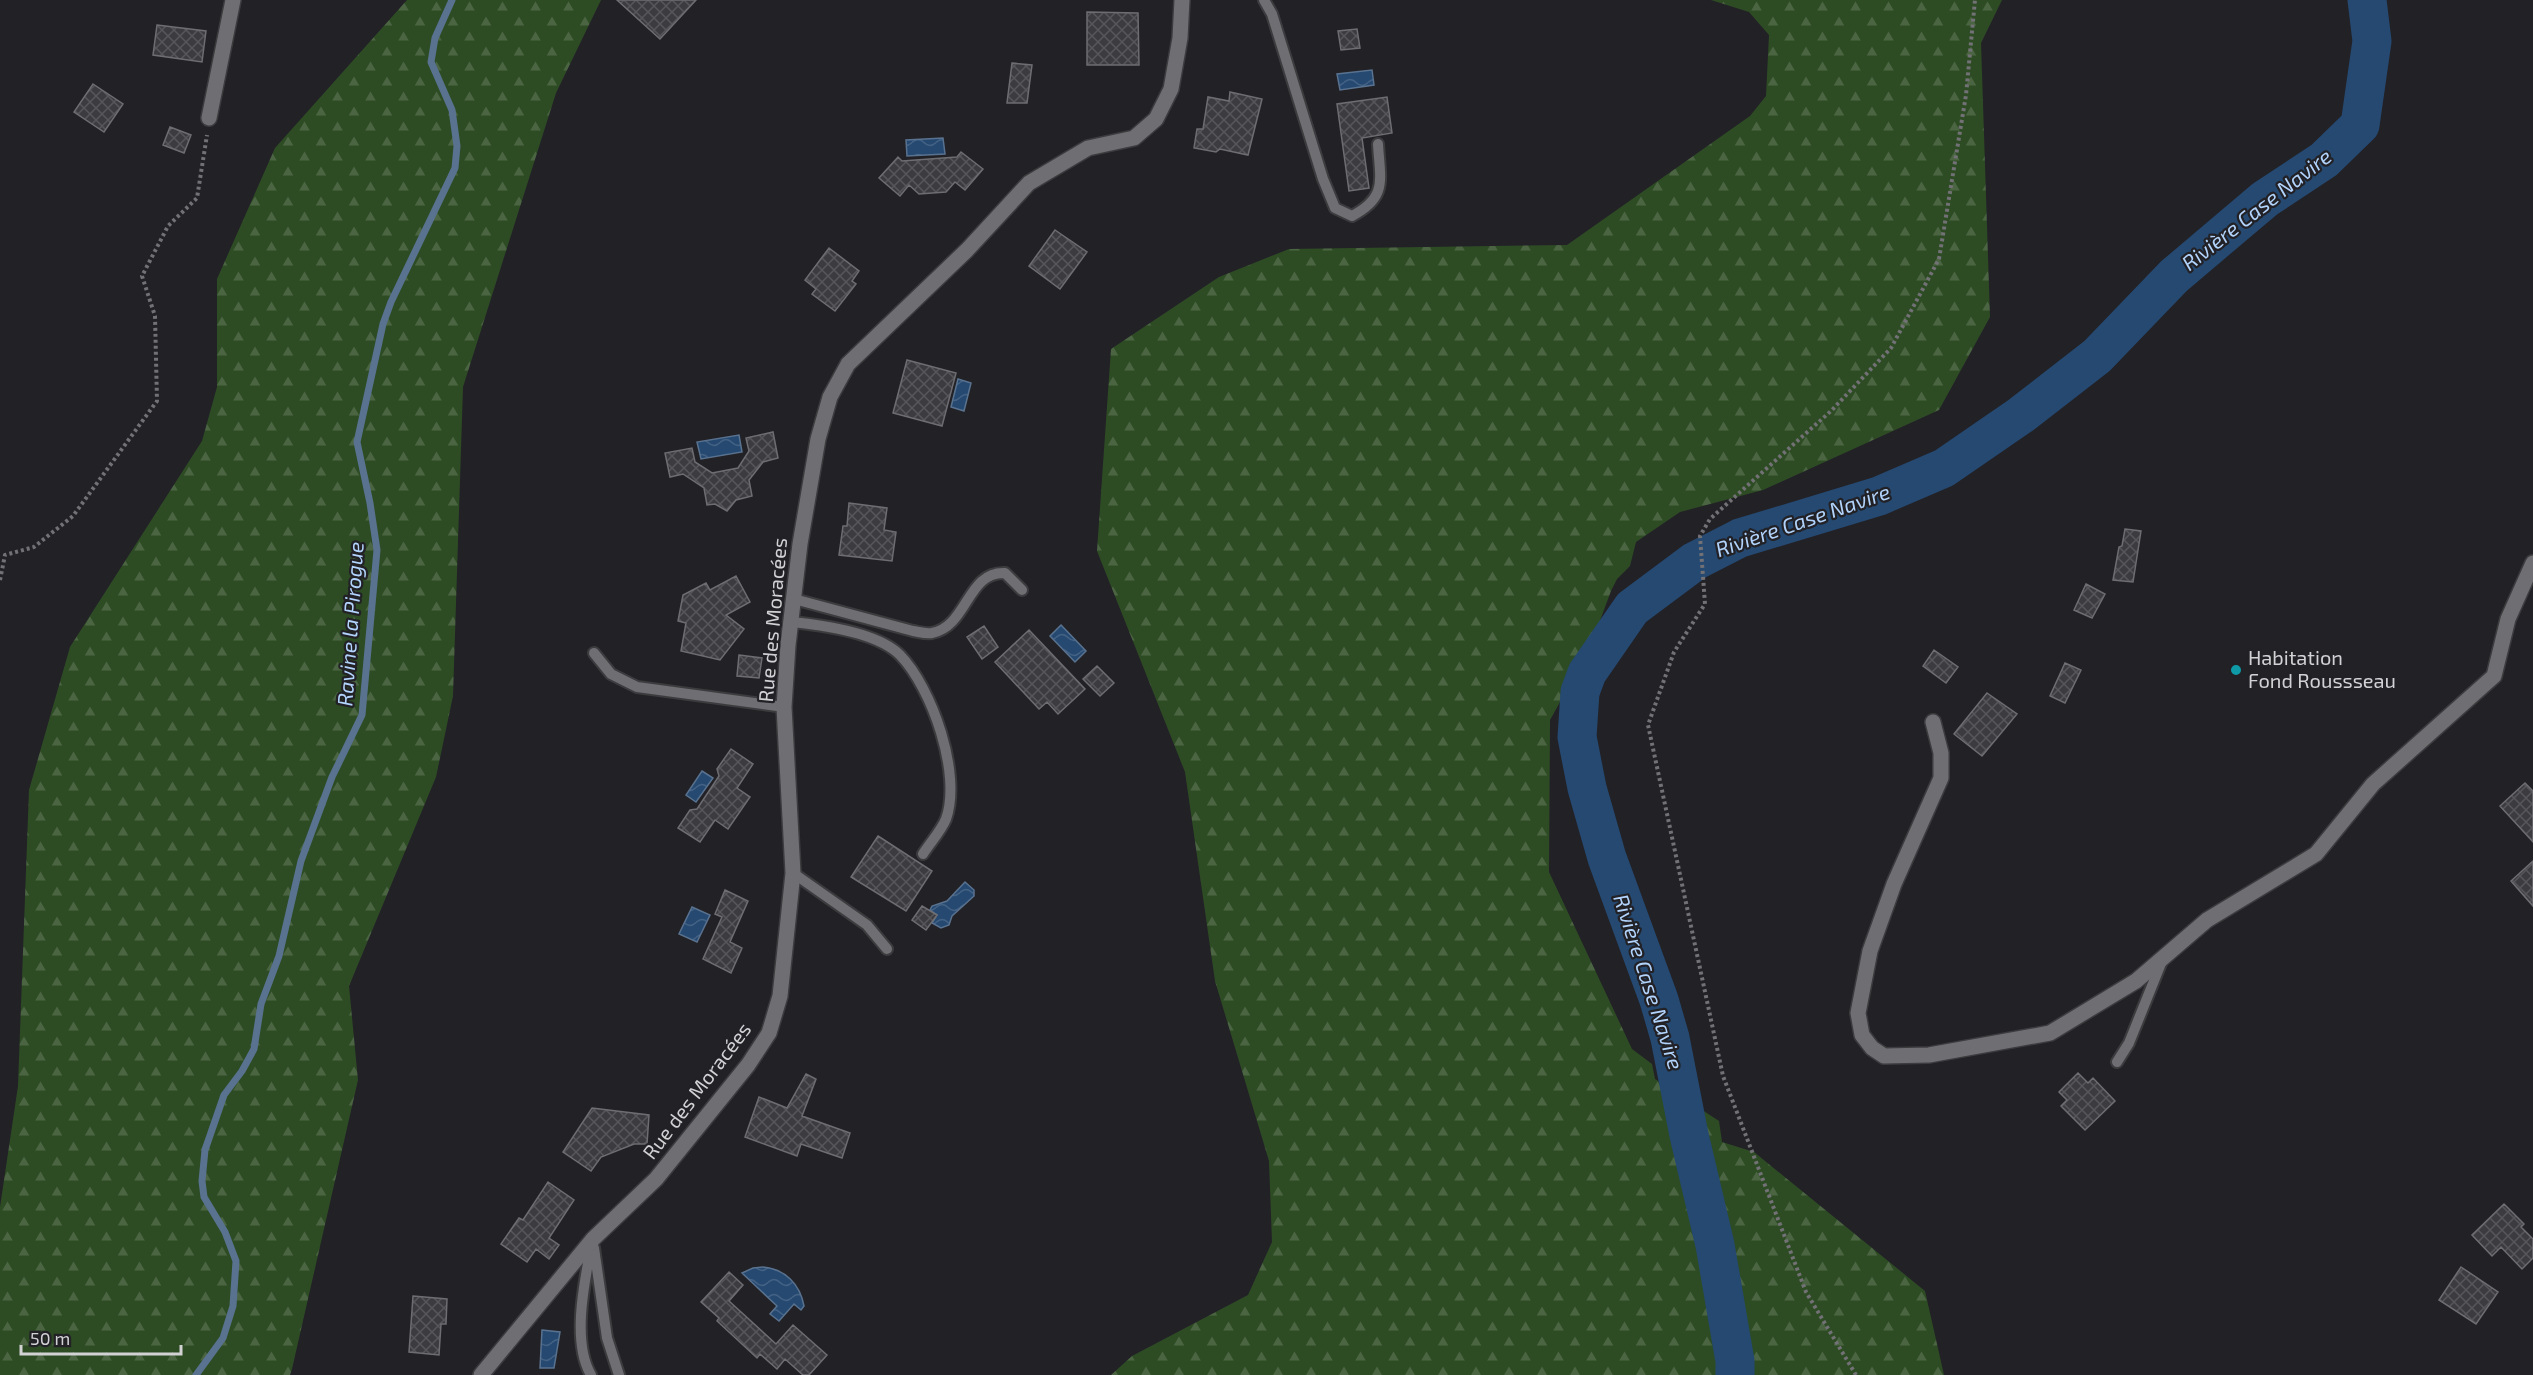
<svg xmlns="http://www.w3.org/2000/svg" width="2533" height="1375" font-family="'Exo 2',sans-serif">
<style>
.forest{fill:url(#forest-firs)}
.water{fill:url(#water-waves);stroke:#59728f;stroke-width:1.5}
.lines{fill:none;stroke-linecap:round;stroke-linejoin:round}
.stream{stroke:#59728f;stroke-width:7}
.river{stroke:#254971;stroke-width:39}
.building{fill:url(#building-cross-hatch);stroke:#6e6d72;stroke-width:1.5}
.service-casing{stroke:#3c3b3e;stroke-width:14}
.minor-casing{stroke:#3c3b3e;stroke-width:18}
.path{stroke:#727175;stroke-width:4;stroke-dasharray:3 3;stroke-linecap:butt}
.service{stroke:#6f6e73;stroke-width:10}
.minor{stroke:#6f6e73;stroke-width:15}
.culture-dot{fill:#0f9aa8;stroke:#222126;stroke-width:2}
.labels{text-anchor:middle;stroke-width:4.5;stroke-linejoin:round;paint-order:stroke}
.street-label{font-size:20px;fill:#d2d1d4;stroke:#222126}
.poi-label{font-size:20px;fill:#d2d1d4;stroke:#222126;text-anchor:start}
.water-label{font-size:21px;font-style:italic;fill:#b2d3fb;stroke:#222126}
</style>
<defs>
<pattern id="forest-firs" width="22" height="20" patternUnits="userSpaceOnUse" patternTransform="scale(1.5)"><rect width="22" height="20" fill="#2d4c24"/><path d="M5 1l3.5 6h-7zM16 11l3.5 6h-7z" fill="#4b6543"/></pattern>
<pattern id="water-waves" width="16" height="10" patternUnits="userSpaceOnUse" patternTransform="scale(1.5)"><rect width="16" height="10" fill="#254971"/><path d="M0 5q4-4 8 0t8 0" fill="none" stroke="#446284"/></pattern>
<pattern id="building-cross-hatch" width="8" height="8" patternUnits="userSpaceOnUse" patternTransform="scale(1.5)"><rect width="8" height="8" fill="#3c3c40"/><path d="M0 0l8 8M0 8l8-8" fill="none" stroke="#57575b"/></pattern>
</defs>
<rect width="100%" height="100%" fill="#222126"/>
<path class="forest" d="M407,0H601L556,93L463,387L453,696L436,777L349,986L358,1080L292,1369L290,1375H0V1207L18,1086L29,790L70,647L202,441L217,387V279L275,148Z
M1711,0H2002L1981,43L1990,317L1939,410L1763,490L1680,512L1636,542L1630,566L1617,579L1611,591L1589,650L1550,720L1549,872L1632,1049L1652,1064L1655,1079L1719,1121L1722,1142L1754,1152L1925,1291L1944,1375H1111L1132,1356L1248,1295L1272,1242L1269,1161L1215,981L1185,772L1097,551L1111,349L1219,277L1289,249L1567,245L1750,116L1766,96L1769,35L1749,12Z"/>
<path class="water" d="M1372,70L1374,85L1340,90L1337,74Z
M943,138L945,154L907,156L906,140Z
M958,379L971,383L964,411L951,407Z
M739,435L742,452L701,459L697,442Z
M1061,625L1086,651L1075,662L1050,636Z
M702,771L713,778L696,802L686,795Z
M965,882L974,890V896L952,916L949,925L941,928L932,923L937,915L930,910L932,906L947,901Z
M692,907L710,915L697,942L679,934Z
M763,1267C785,1269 800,1284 804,1306L801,1310L794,1304L779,1321L770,1314L777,1306L742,1273L753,1268Z
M542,1330L560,1332L554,1368H540Z"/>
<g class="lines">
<path class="stream" d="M196,1375L223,1338L233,1306L236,1261L225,1232L204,1197L202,1181L205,1150L224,1095L242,1071L254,1049L261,1004L279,956L301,861L332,777L362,715L377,550L370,503L357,442L383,324L391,302L455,168L457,146L452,110L431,62L435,38L452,0"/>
<path class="river" d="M1735,1375V1361L1715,1245L1689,1135L1670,1038L1659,1000L1607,858L1587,788L1577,737L1580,692L1587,673L1632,608L1695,561L1740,538L1879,496L1944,468L2021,415L2097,356L2174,276L2265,199L2324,160L2360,125L2372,41L2367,0"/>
</g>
<path class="building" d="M617,0H696L660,39Z
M1087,12L1138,13L1139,65H1087Z
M157,25L206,31L202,62L153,55Z
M1357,29L1360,48L1341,50L1338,31Z
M1012,63L1032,65L1027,103H1007Z
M93,84L123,104L104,132L74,112Z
M1230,92L1262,99L1248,155L1220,149L1216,152L1194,148L1197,129H1203L1208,97L1229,101Z
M1387,97L1392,133L1362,138L1369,188L1349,191L1337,104Z
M170,127L191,135L184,153L163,145Z
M961,152L983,169L965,190L955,182L946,192L919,194L909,185L900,196L879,178L898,157L902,161L957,157Z
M1055,230L1087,252L1060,289L1029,266Z
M829,248L859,271L852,281L856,284L835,311L812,294L816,289L805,280Z
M907,360L956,373L942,426L893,413Z
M773,432L778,458L763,462L749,480L752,496L736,500L727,511L715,504L707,505L704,488L683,474L670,477L665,453L692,448L695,462L712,473L738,468L749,451L746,438Z
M849,503L887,508L884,530L896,532L892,561L839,555L843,526H847Z
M2125,529L2141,531L2133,582L2113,580L2119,547L2122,546Z
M736,576L750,602L726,615L744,629L720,660L681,651L686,623L678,621L683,595L706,583L710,590Z
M2086,584L2105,594L2092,618L2074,610Z
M984,626L998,647L982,659L967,637Z
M1029,630L1085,689L1058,714L1047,702L1039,709L995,662Z
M1934,650L1958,667L1946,683L1923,666Z
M739,655L762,658L759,678L737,676Z
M2065,663L2081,670L2065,703L2050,696Z
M1097,666L1114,683L1100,696L1083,679Z
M1987,693L2017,714L1982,756L1954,734Z
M731,749L753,764L737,788L750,797L728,829L715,820L700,842L678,828L690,810L697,809L719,776L717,769Z
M2525,783L2533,791V842L2500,806Z
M878,836L932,871L906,911L851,877Z
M2533,861V906L2511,881Z
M725,890L748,901L730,942L742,948L731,973L703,959L722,917L715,914Z
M922,906L937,915L926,930L912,920Z
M2078,1073L2088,1083L2093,1078L2115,1101L2085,1130L2061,1106L2067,1100L2059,1092Z
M806,1074L816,1079L802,1116L850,1133L842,1158L801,1144L797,1156L745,1137L759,1097L787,1108Z
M592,1108L649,1115L647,1144H634L601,1157L591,1171L563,1152Z
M548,1182L574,1200L549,1238L559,1245L549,1259L536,1249L527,1262L501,1244L519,1218L523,1220Z
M2504,1204L2524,1224L2521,1227L2533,1239V1258L2522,1269L2501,1247L2492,1256L2472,1235Z
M2461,1267L2498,1292L2476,1324L2439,1300Z
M729,1272L743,1285L729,1301L776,1344L793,1325L827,1355L809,1375H803L785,1359L777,1369L760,1354L757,1358L717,1321L719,1318L701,1302Z
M413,1296L447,1299L446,1324H441L439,1355L409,1352Z"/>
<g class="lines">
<g class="service-casing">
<path id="service" d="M1264,0L1272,14L1323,179L1335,208L1352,216C1388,197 1380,180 1378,144
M794,599L913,631C919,632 926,634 932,633C968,626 967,571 1005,573L1022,590
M791,622C822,625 877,632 900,655C932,688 962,774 946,819C941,831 930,843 923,854
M594,653L611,674L637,687L784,707
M793,873L867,925L887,949
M2117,1062L2129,1043L2162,961
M594,1248L607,1338L619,1375
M591,1375C571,1341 585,1279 592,1242"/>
</g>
<g class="minor-casing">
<path id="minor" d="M209,118L233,0
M1933,722L1941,753V778L1894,884L1870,951L1858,1013L1862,1035L1872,1048L1884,1056L1929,1055L2050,1033L2136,981L2207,920L2316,854L2373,784L2494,676L2508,619L2533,563
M481,1375L593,1239L656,1179L748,1065L769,1033L780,996L793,873L784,707L788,645L800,544L818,439L830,397L848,364L967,250L1029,183L1088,148L1134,138L1156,119L1171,89L1180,38L1182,0"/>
</g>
<path class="path" d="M0,580L5,555L34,547L73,516L157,401L155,316L142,276L168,226L197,198L207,135
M1856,1375L1806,1292L1723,1076L1648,725L1674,652L1705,604L1700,536L1710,519L1831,411L1891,348L1939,259L1966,95L1975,0"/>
<use href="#service" class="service"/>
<use href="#minor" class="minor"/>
</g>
<circle class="culture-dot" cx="2236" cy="670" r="6"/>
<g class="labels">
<g class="street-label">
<text transform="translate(773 620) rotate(-85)" y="7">Rue des Moracées</text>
<text transform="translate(697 1091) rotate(-53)" y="7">Rue des Moracées</text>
</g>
<g class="poi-label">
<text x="2248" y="665">Habitation<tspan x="2248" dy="23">Fond Roussseau</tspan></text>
</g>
<g class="water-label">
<text transform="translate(2257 210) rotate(-38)" y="7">Rivière Case Navire</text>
<text transform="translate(1803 521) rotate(-19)" y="7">Rivière Case Navire</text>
<text transform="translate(351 624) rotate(-86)" y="7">Ravine la Pirogue</text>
<text transform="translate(1648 982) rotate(72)" y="7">Rivière Case Navire</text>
</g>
</g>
<path d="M21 1345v9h160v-9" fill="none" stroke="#d2d1d4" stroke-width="3"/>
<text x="30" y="1345" font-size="18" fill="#d2d1d4" stroke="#222126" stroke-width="4.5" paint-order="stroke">50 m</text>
</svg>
